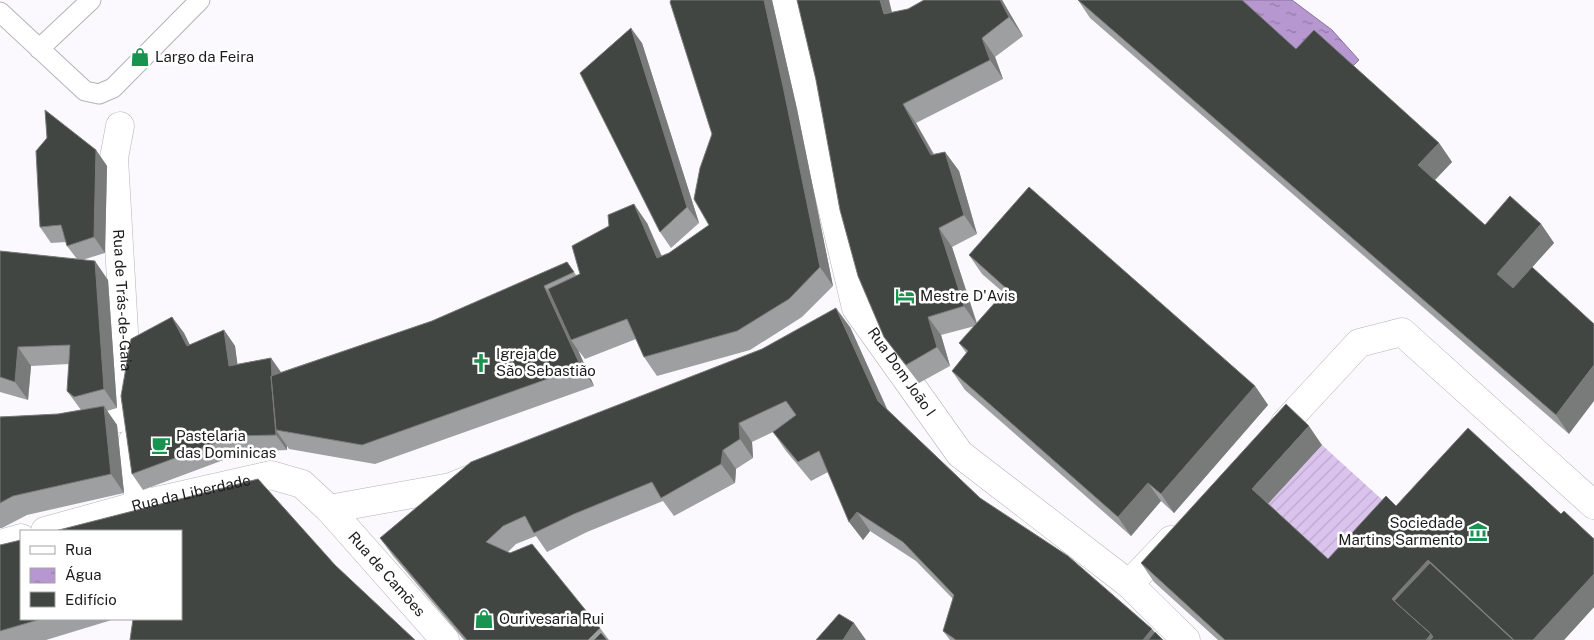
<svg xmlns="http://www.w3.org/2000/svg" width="1594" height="640" font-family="'Public Sans',sans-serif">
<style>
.garden{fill:url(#garden-furrows)}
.water{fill:url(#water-ripples);stroke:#88729b}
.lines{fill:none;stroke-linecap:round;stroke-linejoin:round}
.service-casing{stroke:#b5b2b8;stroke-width:21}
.pedestrian-casing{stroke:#b5b2b8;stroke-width:29}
.minor-casing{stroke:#b5b2b8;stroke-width:29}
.service{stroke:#fff;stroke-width:19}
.pedestrian{stroke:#fff;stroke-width:28}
.minor{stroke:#fff;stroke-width:28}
.wall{fill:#9e9fa0}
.shaded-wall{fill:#797b7a}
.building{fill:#414642;stroke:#797b7a}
.labels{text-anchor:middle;stroke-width:5;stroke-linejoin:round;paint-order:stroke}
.poi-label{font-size:15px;fill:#1d1b1e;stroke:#fff;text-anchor:start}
.street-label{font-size:15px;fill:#1d1b1e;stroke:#fff}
</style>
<defs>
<pattern id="garden-furrows" width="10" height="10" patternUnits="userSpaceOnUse" patternTransform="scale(1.25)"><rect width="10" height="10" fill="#dac4ed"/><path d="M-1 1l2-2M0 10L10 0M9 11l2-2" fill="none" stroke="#bba8cb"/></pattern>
<pattern id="water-ripples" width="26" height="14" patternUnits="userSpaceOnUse" patternTransform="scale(1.25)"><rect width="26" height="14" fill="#b697d0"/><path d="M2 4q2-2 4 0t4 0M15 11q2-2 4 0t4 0" fill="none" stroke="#937aa8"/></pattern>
</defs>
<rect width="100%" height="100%" fill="#fbf8fe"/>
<path class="garden" d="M1322,445L1399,515L1341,578L1265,507Z"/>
<path class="water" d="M1235,0H1292L1332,30L1359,60L1349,70L1309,68Z"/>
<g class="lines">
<g class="service-casing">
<path id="service" d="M0,12L85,91L99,94L113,88L200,0
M39,49L91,0"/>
</g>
<g class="pedestrian-casing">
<g id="pedestrian">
<path id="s1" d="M120,126L114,158L128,401"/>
<path d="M0,431L53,433L129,416"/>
<path d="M132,442L139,505"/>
<path d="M1129,584L1171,540"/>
</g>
</g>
<g class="minor-casing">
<g id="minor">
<path id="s2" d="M783,0L856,308L960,454L1129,584L1186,640"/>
<path d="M1285,423L1359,343L1402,332L1594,505"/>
<path d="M329,509L451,487L473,478"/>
<path id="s3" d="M45,531L139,505L271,475L302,484L329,509L445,640"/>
<path d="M0,544L21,538"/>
</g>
</g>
<use href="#service" class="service"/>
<use href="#pedestrian" class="pedestrian"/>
<use href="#minor" class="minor"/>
</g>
<path class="wall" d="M671,0H772L797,109L833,286L802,317L750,350L657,376L644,357L636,339L585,359L578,350L594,386L375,464L289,449L287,446V450L245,452L143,490L132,474L172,317L184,333L190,345L224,330L235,346L237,364L271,358L281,372L432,321L567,262L576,275L580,274L647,223L662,256L669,253L709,225L712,134Z
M1002,0L1023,36L995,57L1003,79L916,123L934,154L945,152L959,171L977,234L952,247L977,323L1004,293L982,274L969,255L1255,386L1268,405L1174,513L1161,501L1131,536L965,390L952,371L967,354L959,343L975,326L941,335L950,366L919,383L898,356L884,337L816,80L892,12Z
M1078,0L1439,143L1452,162L1435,180L1485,225L1541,224L1554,243L1532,267L1569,434L1090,18Z
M642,43L699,223L671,248L660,232Z
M47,138L96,150L107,166L105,253L82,260L108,280L117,408L107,411L117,425L124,493L27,515L2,528H0V417L58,414L81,410L67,391L69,364L31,366L28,400L0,392V251L77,259L67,246L66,242L51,243L40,227Z
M850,327L887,409L980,498L1155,632L1163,640H950L943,631L953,599L916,561L870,531L863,540L828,472L811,481L786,451L773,432L752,442L753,458L736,469L735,483L674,516L663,501L587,532L547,552L536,536L516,544L508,552L600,628L609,640H464L393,556L380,538Z
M1322,445L1268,504L1328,559L1396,506L1561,514L1594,539V607L1564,640H1218L1154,582L1141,563Z
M0,545L21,619H115L46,640H0Z"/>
<path class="shaded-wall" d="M764,0H772L797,109L833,286L820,267Z
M880,0H889L897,33L884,14Z
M1000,0H1002L1023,36L1009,17Z
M631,28L642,43L699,223L687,207Z
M982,38L995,57L1003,79L990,60Z
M903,104L916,123L944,174L931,155Z
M1439,143L1452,162L1431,184L1418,165Z
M96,150L107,166L105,253L94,237Z
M945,152L959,171L977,234L964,215Z
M634,204L647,223L670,277L657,258Z
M1541,224L1554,243L1510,292L1497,274Z
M939,228L952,247L977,325L964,306Z
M95,261L108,280L117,408L104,389Z
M544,286L558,305L571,340L578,350L594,386L581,367Z
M836,308L850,327L892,420L878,401Z
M172,317L184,333L198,362L187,346Z
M928,317L941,335L950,366L937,347Z
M224,330L235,346L240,382L229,366Z
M18,347L31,366L28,400L15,382Z
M271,358L282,374L276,430L287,446V450L276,435Z
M1594,365V401L1569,434L1556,415Z
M1255,386L1268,405L1174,513L1161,494Z
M104,406L117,425L124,493L111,474Z
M739,423L752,442L753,458L740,439Z
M1309,426L1322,445L1265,507L1252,489Z
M723,450L736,469L735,483L721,464Z
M1148,483L1161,501L1131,536L1118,517Z
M857,512L870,531L863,540L849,522Z
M1428,560L1441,579L1408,615L1392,599Z
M1594,574V607L1564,640H1533Z
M854,623L866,640H843Z
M1152,629L1160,640H1143Z
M1431,634L1435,640H1426Z"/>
<path class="building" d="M671,0H764L784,91L820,267L789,299L737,331L644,357L627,319L571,340L548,289L580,274L572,246L609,226L608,215L634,204L657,258L669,253L709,225L694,199L700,168L712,134L670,2Z
M797,0H880L884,14L908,9L924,0H1000L1009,17L982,38L990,60L903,104L931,155L945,152L964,215L939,228L964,306L928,317L937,347L906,365L884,337L858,276L840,210L816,80Z
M1078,0H1242L1296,49L1314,30L1439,143L1418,165L1485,225L1510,196L1541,224L1497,274L1513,288L1532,267L1594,324V365L1556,415Z
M631,28L687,207L660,232L580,73Z
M45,110L96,150L94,237L67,246L61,225L40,227L36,151L47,138Z
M1029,187L1255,386L1161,494L1148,483L1118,517L952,371L968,351L959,343L1007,289L969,255Z
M0,251L95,261L104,389L74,397L67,391L70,345L18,347L15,382L0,377Z
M567,262L574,272L544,286L581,367L362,445L276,430L271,376L432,321Z
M836,308L878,401L980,498L1068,556L1152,629L1143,640H956L943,631L954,595L903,542L857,512L849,522L819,451L798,462L773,432L796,415L786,401L739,423L740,439L723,450L721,464L661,498L652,482L574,514L534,533L525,516L503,526L486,542L510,553L532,544L600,628L588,640H467L380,538L471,462L762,349Z
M172,317L187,346L224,330L229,366L271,358L272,376H271L276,435L234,436L132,474L121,396L131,339Z
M1286,404L1309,426L1252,489L1328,559L1386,496L1396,506L1468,428L1561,514L1564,511L1594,539V574L1533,640H1514L1428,560L1392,599L1431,634L1426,640H1225L1141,563Z
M104,406L111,474L13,496L0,503V417L58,414Z
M258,479L335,565L415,640H130L133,619H181V531H55Z
M21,540V619H41L0,631V545Z
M1430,563L1513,640H1430L1433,637L1431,634L1394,601Z
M839,614L854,623L843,640H816Z
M1155,632L1163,640H1148Z
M601,633L607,640H594Z"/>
<defs>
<g id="shop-bare" transform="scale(1.5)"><path d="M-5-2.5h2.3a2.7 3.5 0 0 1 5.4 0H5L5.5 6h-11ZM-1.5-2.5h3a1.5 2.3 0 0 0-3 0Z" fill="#199450" stroke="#fff" stroke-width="2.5" paint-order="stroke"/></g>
<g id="hotel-bare" transform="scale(1.5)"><path d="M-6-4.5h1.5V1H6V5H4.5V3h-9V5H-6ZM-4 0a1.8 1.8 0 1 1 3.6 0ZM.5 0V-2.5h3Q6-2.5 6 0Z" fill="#199450" stroke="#fff" stroke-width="2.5" paint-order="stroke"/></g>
<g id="church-bare" transform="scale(1.5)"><path d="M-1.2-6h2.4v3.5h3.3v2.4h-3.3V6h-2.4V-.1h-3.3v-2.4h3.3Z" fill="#199450" stroke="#fff" stroke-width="2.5" paint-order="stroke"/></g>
<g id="cafe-bare" transform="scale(1.5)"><path d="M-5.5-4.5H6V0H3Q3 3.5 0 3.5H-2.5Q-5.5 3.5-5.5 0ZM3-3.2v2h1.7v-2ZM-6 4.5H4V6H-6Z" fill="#199450" stroke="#fff" stroke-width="2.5" paint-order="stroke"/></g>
<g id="museum-bare" transform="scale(1.5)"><path d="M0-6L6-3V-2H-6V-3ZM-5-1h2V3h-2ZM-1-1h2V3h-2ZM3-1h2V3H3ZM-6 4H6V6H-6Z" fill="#199450" stroke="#fff" stroke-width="2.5" paint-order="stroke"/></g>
</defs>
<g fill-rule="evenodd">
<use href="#shop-bare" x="140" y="57"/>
<use href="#hotel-bare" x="905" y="296"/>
<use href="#church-bare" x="481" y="363"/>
<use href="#cafe-bare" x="161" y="445"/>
<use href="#museum-bare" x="1478" y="532"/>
<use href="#shop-bare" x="484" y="619"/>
</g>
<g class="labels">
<g class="poi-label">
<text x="155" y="62">Largo da Feira</text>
<text x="920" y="301">Mestre D'Avis</text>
<text x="496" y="359">Igreja de<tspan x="496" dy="17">São Sebastião</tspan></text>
<text x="176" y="441">Pastelaria<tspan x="176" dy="17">das Dominicas</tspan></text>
<text x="1463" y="528" text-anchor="end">Sociedade<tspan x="1463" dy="17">Martins Sarmento</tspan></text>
<text x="499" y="624">Ourivesaria Rui</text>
</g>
<g class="street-label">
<text dy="5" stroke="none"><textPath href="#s1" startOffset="175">Rua de Trás-de-Gaia</textPath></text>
<text dy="5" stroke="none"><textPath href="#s2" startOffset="395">Rua Dom João I</textPath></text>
<text dy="5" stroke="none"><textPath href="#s3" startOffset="151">Rua da Liberdade</textPath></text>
<text dy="5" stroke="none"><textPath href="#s3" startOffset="389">Rua de Camões</textPath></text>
</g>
</g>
<rect x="20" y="530" width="162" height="90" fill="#ffffff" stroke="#a5a4a5"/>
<rect x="30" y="546" width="25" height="8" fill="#ffffff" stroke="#a5a4a5"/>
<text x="65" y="555" font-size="15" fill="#1d1b1e">Rua</text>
<rect x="30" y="568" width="25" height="15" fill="url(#water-ripples)" stroke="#a5a4a5"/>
<text x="65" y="580" font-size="15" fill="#1d1b1e">Água</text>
<rect x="30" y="592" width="25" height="15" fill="#414642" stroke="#a5a4a5"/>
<text x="65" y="605" font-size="15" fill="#1d1b1e">Edifício</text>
</svg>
